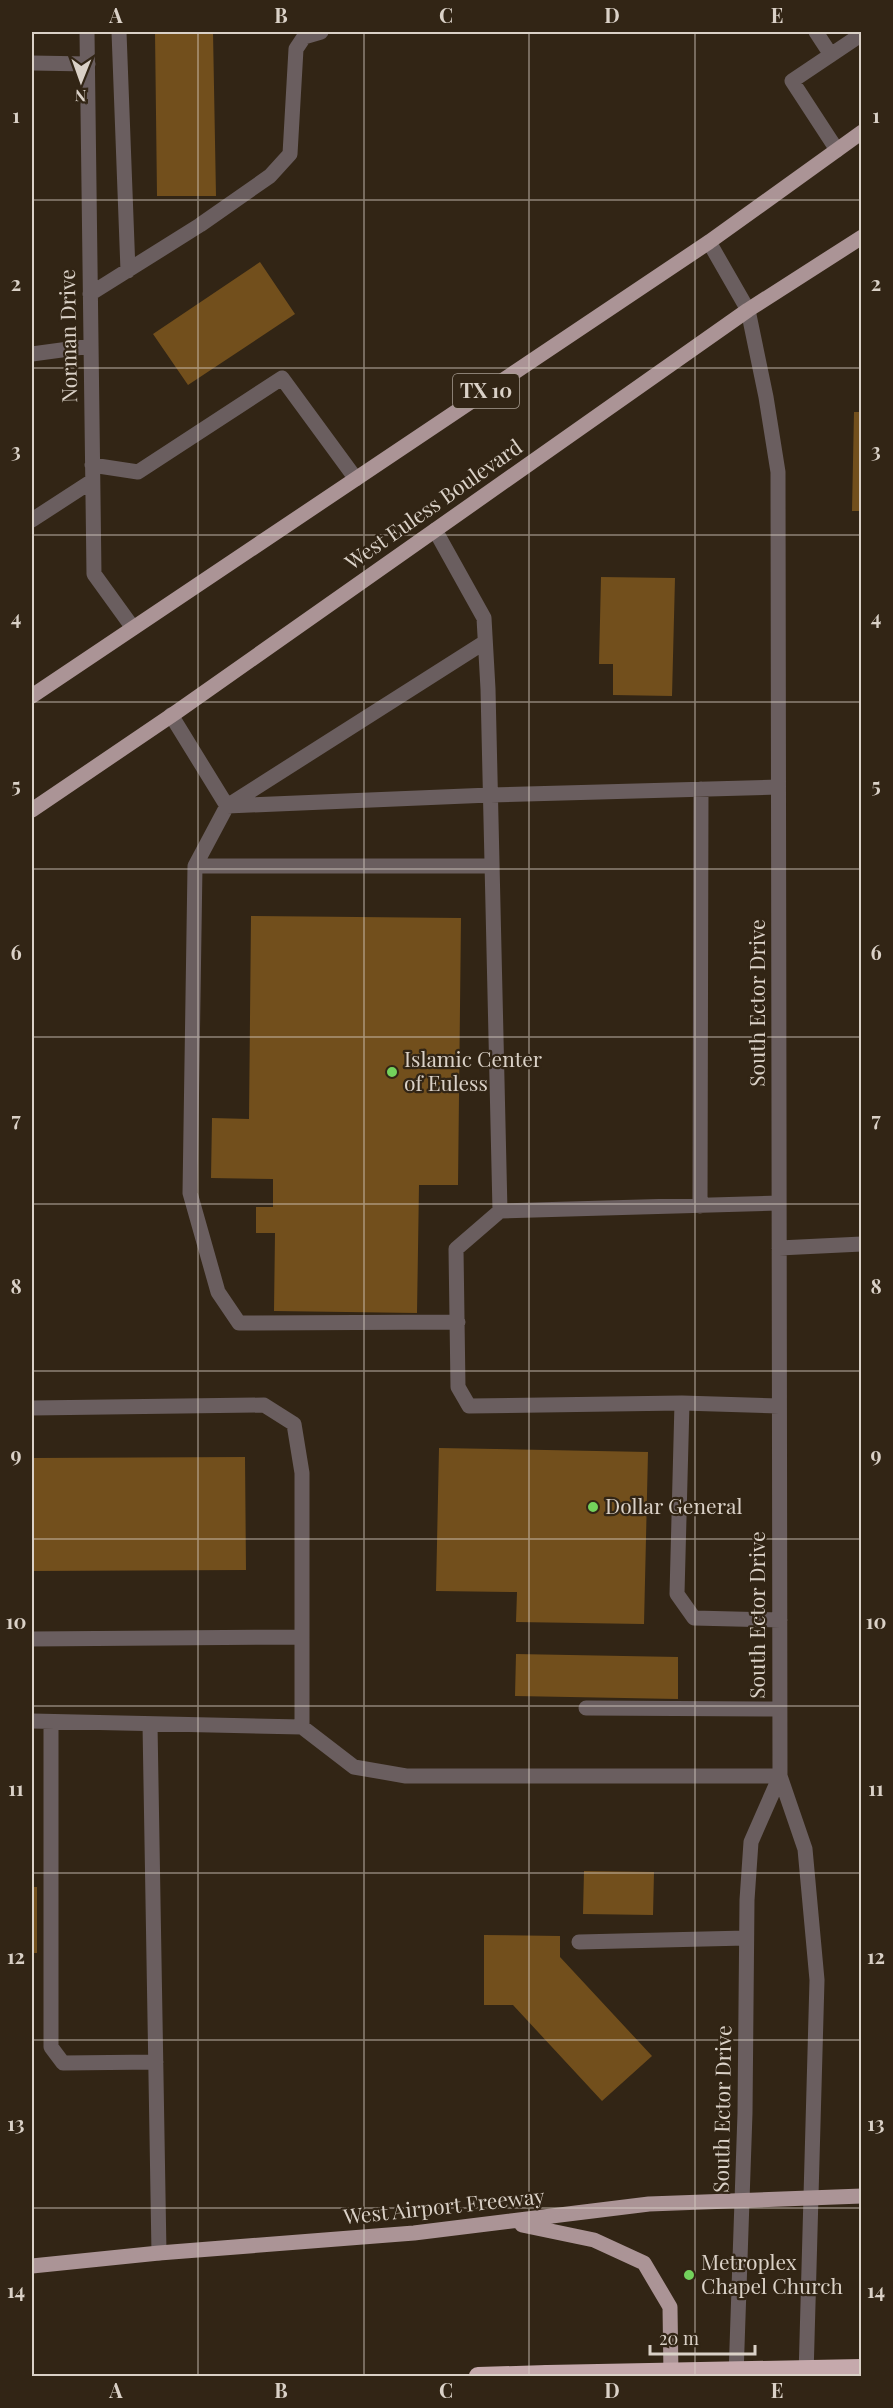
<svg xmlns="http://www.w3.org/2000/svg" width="893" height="2408" font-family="'Playfair Display',serif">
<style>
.building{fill:#724f1c}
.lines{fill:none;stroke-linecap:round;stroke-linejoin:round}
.minor{stroke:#6a5e5f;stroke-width:15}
.major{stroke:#ab9496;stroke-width:15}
.highway{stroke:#c5a9ac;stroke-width:18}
.highway-bridge{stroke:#c5a9ac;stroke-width:18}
.grid{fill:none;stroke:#dad1c7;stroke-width:1.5;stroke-opacity:0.55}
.poi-dot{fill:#73d25c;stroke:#322515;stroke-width:2}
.labels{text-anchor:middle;stroke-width:4.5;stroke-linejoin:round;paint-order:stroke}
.shield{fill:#322515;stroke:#a89d92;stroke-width:1.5}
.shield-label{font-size:20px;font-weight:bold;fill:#dad1c7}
.street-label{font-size:21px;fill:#dad1c7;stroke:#322515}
.poi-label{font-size:21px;fill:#dad1c7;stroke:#322515;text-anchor:start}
.neatline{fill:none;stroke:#dad1c7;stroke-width:2}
.grid-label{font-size:20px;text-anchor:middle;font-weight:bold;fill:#dad1c7}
</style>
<rect width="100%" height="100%" fill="#322515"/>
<path class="building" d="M155,32H213L216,196H157Z
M260,262L295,314L188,385L153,334Z
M854,412H862V511H852Z
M601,577L675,578L672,696L613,695V664H599Z
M251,916L461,918L458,1185H419L417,1313L274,1311L275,1233H256V1207H273V1179L211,1178L212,1118L249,1119Z
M439,1448L648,1452L644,1624L516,1622L517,1592L436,1591Z
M245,1457L246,1570L32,1571V1458Z
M516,1654L678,1657V1699L515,1696Z
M584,1871L654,1872L653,1915L583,1914Z
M32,1887H37V1953H32Z
M484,1935L560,1936V1957L652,2056L602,2101L513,2005H484Z"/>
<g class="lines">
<path class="minor" d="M87,32L94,574L133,628
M119,32L128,271
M816,32L831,55
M32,63L88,64
M837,150L792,81L862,34
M709,242L748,310L766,397L778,472L780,1776L805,1849L817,1980L806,2376
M90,294L200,225L270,176L290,154L296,49L304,37L321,32
M32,354L91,346
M92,465L138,472L282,378L356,479
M32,520L92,481
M435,530L484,618L488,689L500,1211L779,1203
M171,715L227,806L485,642
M195,866H492
M700,1206L701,789
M500,1211L456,1249L458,1387L469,1406L682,1403
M779,1248L862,1244
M458,1322L239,1323L218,1292L190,1193L195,866L227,806L490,795L778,787
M779,1406L682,1403L677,1594L694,1618L780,1620
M32,1408L264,1405L294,1424L302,1473V1727
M32,1639L302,1637
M586,1708L779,1709
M32,1721L302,1727L354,1767L406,1776H780
M51,1722V2047L63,2063L156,2062
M150,1724L159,2253
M579,1942L746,1938
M736,2376L745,2113L747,1900L751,1842L780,1776"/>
<path class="major" d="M32,696L709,242L862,132
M32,810L178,711L748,310L862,237
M522,2225L594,2240L644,2263L670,2307L671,2376
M32,2266L159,2253L414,2233L649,2204L862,2196"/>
<path class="highway" d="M478,2376L547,2374"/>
<path class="highway-bridge" d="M547,2374L862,2368"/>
</g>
<path class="grid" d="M198,32V2376M364,32V2376M529,32V2376M695,32V2376M32,200H862M32,368H862M32,535H862M32,702H862M32,869H862M32,1037H862M32,1204H862M32,1371H862M32,1539H862M32,1706H862M32,1873H862M32,2040H862M32,2208H862"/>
<g class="poi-dot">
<circle cx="392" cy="1072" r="6"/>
<circle cx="593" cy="1507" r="6"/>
<circle cx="689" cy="2275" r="6"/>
</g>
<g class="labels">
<rect class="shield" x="453" y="374" width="66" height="34" rx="4.5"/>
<g class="shield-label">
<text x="486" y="398">TX 10</text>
</g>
<g class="street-label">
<text transform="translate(69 336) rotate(-91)" y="7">Norman Drive</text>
<text transform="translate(434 505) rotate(-35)" y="7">West Euless Boulevard</text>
<text transform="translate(758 1003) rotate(-90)" y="7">South Ector Drive</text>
<text transform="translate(758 1615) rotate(-90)" y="7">South Ector Drive</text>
<text transform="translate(723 2109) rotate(-89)" y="7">South Ector Drive</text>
<text transform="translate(444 2207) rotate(-6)" y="7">West Airport Freeway</text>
</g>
<g class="poi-label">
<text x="404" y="1067">Islamic Center<tspan x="404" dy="24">of Euless</tspan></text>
<text x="605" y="1514">Dollar General</text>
<text x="701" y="2270">Metroplex<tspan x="701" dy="24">Chapel Church</tspan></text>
</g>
</g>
<rect width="893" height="2408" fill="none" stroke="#322515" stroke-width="66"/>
<g transform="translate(81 81) rotate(181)" stroke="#322515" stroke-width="4.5" paint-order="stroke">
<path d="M0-4.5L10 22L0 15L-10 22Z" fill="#dad1c7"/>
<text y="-9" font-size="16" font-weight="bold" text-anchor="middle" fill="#dad1c7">N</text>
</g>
<path d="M650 2345v9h105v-9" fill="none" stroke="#dad1c7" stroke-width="3"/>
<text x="659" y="2345" font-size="18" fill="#dad1c7" stroke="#322515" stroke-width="4.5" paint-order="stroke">20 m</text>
<rect x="33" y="33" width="827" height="2342" class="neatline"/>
<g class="grid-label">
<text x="116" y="23">A</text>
<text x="281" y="23">B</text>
<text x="446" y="23">C</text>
<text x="612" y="23">D</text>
<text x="777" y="23">E</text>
<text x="16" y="123">1</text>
<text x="876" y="123">1</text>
<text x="16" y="291">2</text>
<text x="876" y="291">2</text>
<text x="16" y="458">3</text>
<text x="876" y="458">3</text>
<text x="16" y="625">4</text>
<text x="876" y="625">4</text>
<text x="16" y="793">5</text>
<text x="876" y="793">5</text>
<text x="16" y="960">6</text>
<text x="876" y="960">6</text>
<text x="16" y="1127">7</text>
<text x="876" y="1127">7</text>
<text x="16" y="1294">8</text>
<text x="876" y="1294">8</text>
<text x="16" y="1462">9</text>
<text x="876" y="1462">9</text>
<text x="16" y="1629">10</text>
<text x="876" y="1629">10</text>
<text x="16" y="1796">11</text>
<text x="876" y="1796">11</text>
<text x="16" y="1964">12</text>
<text x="876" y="1964">12</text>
<text x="16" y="2131">13</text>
<text x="876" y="2131">13</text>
<text x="16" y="2298">14</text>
<text x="876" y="2298">14</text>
<text x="116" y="2398">A</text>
<text x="281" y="2398">B</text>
<text x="446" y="2398">C</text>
<text x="612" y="2398">D</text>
<text x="777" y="2398">E</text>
</g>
</svg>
